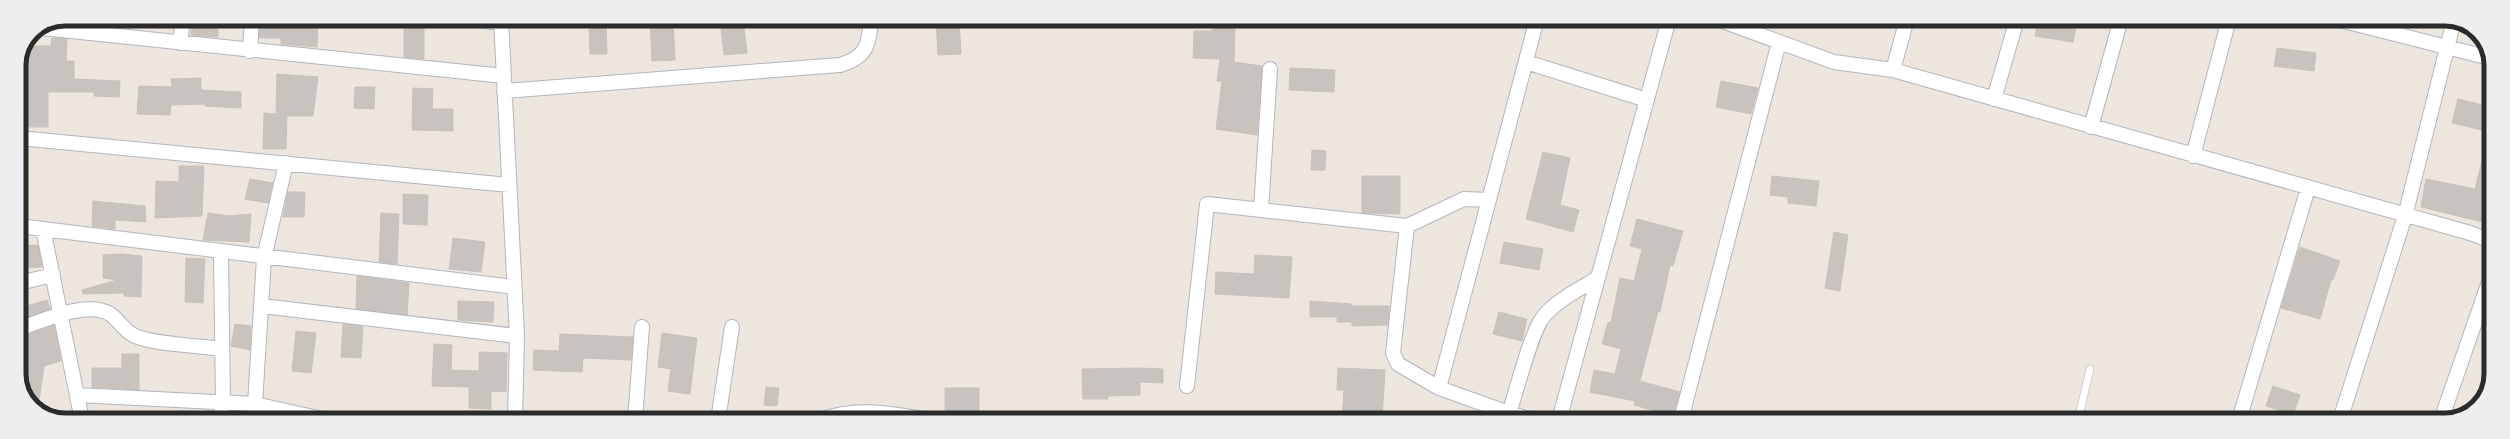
<svg xmlns="http://www.w3.org/2000/svg" width="2510" height="439" font-family="Rubik,sans-serif">
<style>
.building{fill:#c8c3be;stroke:#c8c2b8}
.lines{fill:none;stroke-linecap:round;stroke-linejoin:round}
.service-casing{stroke:#b2b5be;stroke-width:8}
.minor-casing{stroke:#b2b5be;stroke-width:16}
.service{stroke:#fff;stroke-width:7}
.minor{stroke:#fff;stroke-width:14}
.rim{fill:none;stroke:#2b2b2b;stroke-width:5}
</style>
<rect width="100%" height="100%" fill="#ede6de"/>
<path class="building" d="M192,19H218V37L191,35Z
M260,19H318L317,47L281,44V38H259Z
M404,19H424V59L404,57Z
M589,19H606L607,54H590Z
M650,19H673L675,60L652,61Z
M720,19H743L747,53L724,55Z
M936,19H959L961,54L938,55Z
M2038,19L2077,21L2073,42L2035,36Z
M1213,22L1235,23L1234,62L1262,66L1257,135L1216,129L1222,81H1217L1220,59L1193,58L1194,31H1212Z
M52,38L67,39L66,61H74V79L120,81L119,97L94,96V92H48V127H19V65L27,46H51Z
M2277,48L2316,53L2314,71L2274,66Z
M1290,68L1335,70L1334,92L1289,90Z
M277,74L318,77L313,116H287L286,149H263L264,113L276,114Z
M201,78V90L241,92V108L205,106V104L171,105L170,115L137,114L139,86L172,87L171,79Z
M1721,81L1758,88L1751,114L1716,107Z
M355,87H375L374,109L354,108Z
M413,88L433,89L432,109H453V131L412,130Z
M2458,99L2491,107V132L2452,123Z
M2485,148H2491V224L2421,207L2426,179L2475,189Z
M1312,150L1326,151L1325,170H1311Z
M1543,152L1570,158L1560,205L1579,210L1573,232L1526,219Z
M179,166H204L202,216L155,218L156,181L179,182Z
M1362,176H1400V214L1362,213Z
M1772,176L1819,181L1816,206L1788,203V197L1770,195Z
M250,179L273,183L268,203L245,199Z
M288,192H305L304,217H283Z
M403,194L428,195L427,225L403,224Z
M93,201L145,206L146,222L115,220V229L92,226Z
M208,213L228,216L251,214L249,242L203,240Z
M381,213L399,214L397,264L379,262Z
M1637,219L1683,231L1673,266L1670,265L1660,312L1658,311L1640,381L1680,392L1673,416L1634,405L1635,401L1590,392L1594,370L1615,374L1621,349L1602,344L1608,322L1611,323L1620,278L1634,281L1642,249L1630,246Z
M1834,232L1848,235L1840,291L1825,288Z
M453,238L485,242L481,272L449,269Z
M1504,242L1543,249L1539,270L1500,263Z
M38,245L42,267L19,268V246Z
M2300,247L2340,261L2333,280H2331L2320,319L2281,308Z
M121,254L142,256L141,297L124,296V293L83,294L82,290L117,280L103,278V255Z
M1255,255L1292,257L1289,298L1215,294L1216,272L1254,274Z
M186,258L205,259L203,303L185,302Z
M357,276L409,283L407,315L356,309Z
M47,300L50,309L23,319L20,308Z
M458,301L494,302L493,322L458,320Z
M1310,301L1351,304V306H1389L1388,325L1352,326V322H1337V317H1310Z
M1499,312L1527,319L1522,341L1493,334Z
M235,324L251,326L250,350L231,346Z
M343,324L363,326L361,358L341,357Z
M54,325L61,361L44,366L38,409L32,406L19,380V366L25,367L19,337Z
M296,331L316,333L311,373L292,371Z
M662,333L697,338L690,394L668,391L671,369L658,367Z
M560,334L633,337L631,360L583,358L582,372L533,370L534,350L559,351Z
M434,344L452,345L451,370L479,371V352L507,353L506,392L491,391V409L469,408V387L432,386Z
M122,354H139V390L92,387V368H122Z
M1140,368L1163,369V383L1140,382V395L1108,396V399H1083L1082,369Z
M1338,368L1385,370L1382,420H1342L1344,390H1337Z
M2273,386L2300,395L2293,415L2266,406Z
M766,387L779,388L777,406L764,405Z
M945,388H979V415H945Z"/>
<g class="lines">
<g class="service-casing">
<path id="service" d="M2078,420L2090,369"/>
</g>
<g class="minor-casing">
<path id="minor" d="M471,19L501,23
M501,19L517,336L515,420
M1717,19L1834,62L1893,70L1907,19
M2336,19L2490,58
M42,28L504,76
M180,43L183,19
M250,51L252,19
M1526,62L1647,100
M1893,70L2470,233L2491,241
M504,91L840,65C867,57 869,45 871,19
M1994,99L2017,19
M2091,127L2121,19
M19,138L509,185
M2193,156L2229,19
M1261,210L1270,69
M19,226L514,287
M1407,226L1393,353L1398,364L1439,388
M43,229L82,420
M19,283L53,275
M262,306L517,336
M19,329C42,321 87,300 110,314C119,320 124,331 135,336C153,344 200,346 222,349
M1187,386L1207,204L1407,226L1464,199L1489,200
M77,395L255,404L327,420
M255,404L264,258L286,163
M220,420L223,403L221,252
M635,420L642,327
M718,420L732,327
M821,420C857,406 892,414 929,420
M1507,420L1509,413L1439,388L1537,19
M1532,420L1509,413C1517,390 1530,335 1543,317C1557,300 1578,290 1596,279
M1559,420L1669,19
M1681,420L1779,42
M2239,420L2308,188
M2340,420L2405,216L2454,20
M2441,420L2491,276"/>
</g>
<use href="#service" class="service"/>
<use href="#minor" class="minor"/>
</g>
<path d="M0 0H2510V439H0ZM65 26H2445A39 39 0 0 1 2484 65V374A39 39 0 0 1 2445 413H65A39 39 0 0 1 26 374V65A39 39 0 0 1 65 26Z" fill="#eee" fill-rule="evenodd"/>
<path class="rim" d="M65 26H2445A39 39 0 0 1 2484 65V374A39 39 0 0 1 2445 413H65A39 39 0 0 1 26 374V65A39 39 0 0 1 65 26Z"/>
</svg>
